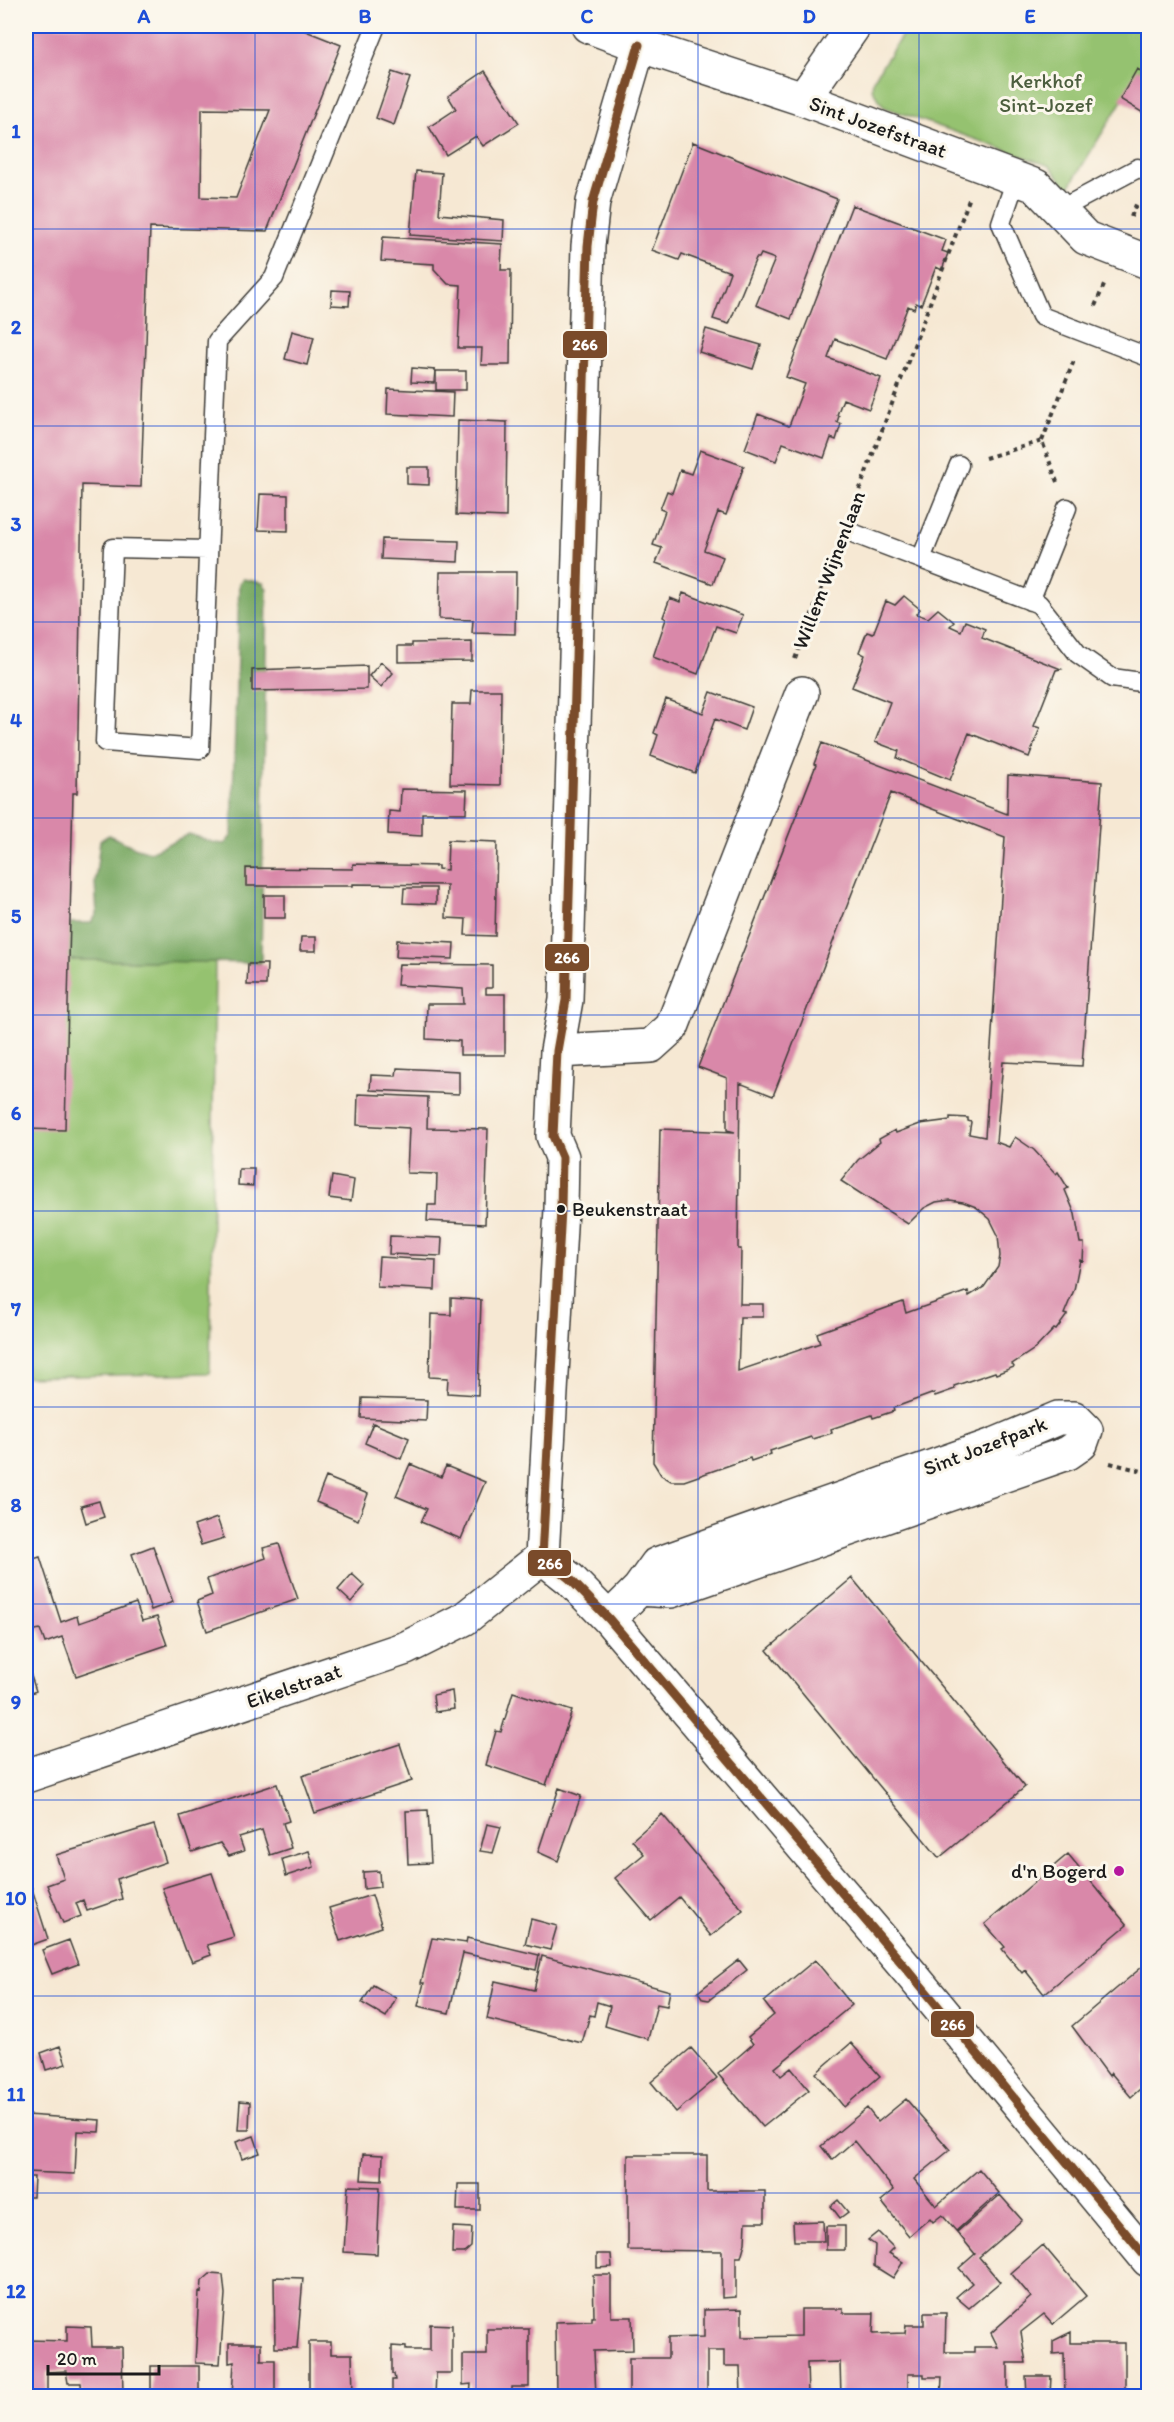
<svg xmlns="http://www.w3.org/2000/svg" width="1174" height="2422" font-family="Itim,sans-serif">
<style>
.green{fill:#95c270;stroke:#586f46;stroke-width:1.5}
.forest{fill:#78a862;stroke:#4a623f;stroke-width:1.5}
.building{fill:#d988a9;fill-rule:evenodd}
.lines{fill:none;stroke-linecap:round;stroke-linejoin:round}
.service-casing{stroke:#3d3b37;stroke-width:21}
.minor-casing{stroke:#3d3b37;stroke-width:36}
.path{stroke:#3d3b37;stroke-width:4;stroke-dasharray:4.5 4.5;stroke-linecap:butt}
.service{stroke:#fff;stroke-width:18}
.minor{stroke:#fff;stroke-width:33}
.bus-1-casing{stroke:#fbf7ec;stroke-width:14}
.bus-1{stroke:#7a4b2a;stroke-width:9}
.grid{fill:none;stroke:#1d4ed8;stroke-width:1.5;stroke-opacity:0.55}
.bus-dot{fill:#1c1c1c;stroke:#fbf7ec;stroke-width:2}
.poi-dot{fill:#b5179e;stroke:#fbf7ec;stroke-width:2}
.labels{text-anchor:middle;stroke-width:6;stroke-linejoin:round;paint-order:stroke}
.bus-label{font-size:20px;fill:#1c1c1c;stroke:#fbf7ec;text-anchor:start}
.park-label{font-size:21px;fill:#4c5e3e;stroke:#fbf7ec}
.street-label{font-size:21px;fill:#1c1c1c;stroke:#fbf7ec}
.poi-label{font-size:21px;fill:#1c1c1c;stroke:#fbf7ec;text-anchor:end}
.line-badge{stroke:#fbf7ec;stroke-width:2}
.badge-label{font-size:16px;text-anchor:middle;font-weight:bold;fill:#fff}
.neatline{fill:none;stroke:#1d4ed8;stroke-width:2}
.grid-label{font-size:20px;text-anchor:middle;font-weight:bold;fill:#1d4ed8}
</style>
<rect width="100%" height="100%" fill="#fbf7ec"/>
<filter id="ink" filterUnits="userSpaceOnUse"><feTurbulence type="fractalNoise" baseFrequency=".0167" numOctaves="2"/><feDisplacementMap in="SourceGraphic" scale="12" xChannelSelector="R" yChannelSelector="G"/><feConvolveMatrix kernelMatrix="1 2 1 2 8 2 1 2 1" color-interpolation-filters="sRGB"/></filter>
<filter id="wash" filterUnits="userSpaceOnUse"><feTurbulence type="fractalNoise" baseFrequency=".008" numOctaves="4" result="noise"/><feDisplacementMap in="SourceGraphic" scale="24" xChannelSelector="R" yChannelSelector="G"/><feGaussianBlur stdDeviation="1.35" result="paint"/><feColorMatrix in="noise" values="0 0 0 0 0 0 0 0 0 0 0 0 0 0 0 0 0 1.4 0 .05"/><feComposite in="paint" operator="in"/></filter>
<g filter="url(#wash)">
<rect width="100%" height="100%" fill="#f6e8d3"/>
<path class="green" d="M908,26H1148V58L1068,189L1050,166L884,107L872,89L873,80Z
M26,959L215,962L210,1373L26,1377Z"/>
<path class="forest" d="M243,579L263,583L267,589L261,963L26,959V923H91L97,914L95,883L100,840L109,835L134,847L150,852L189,834L215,843L225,844L232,835L239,583Z"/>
<g id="blocks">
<path class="building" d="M26,26H293L341,45L267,231L150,228L141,487L82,485L77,793H73L65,1130L26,1129ZM202,109L270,110L236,198L201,197Z
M1137,69L1146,74L1148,69V116L1120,99Z
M485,71L519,123L483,146L476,136L446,155L429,127L456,109L448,96Z
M392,72L410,78L394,125L376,118Z
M693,142L837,199L791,319L756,305L775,259L761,254L759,258H756L729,324L713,319L730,272L682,254L679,260L652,250Z
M416,171L442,173L439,214L504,220L503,241L410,235Z
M852,205L946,240L942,251L948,253L942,270L936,267L921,305L916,303L914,309L908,306L887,359L835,339L828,358L881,378L869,409L843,399L837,415L839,416L837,422L841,424L836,440L831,438L824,458L783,443L776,461L745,449L758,414L789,426L805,384L786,377Z
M383,237L502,244L501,270H511L510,365H481L482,348H458L461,285L448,284L434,269V264L381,261Z
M332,290L350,291L349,306L331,305Z
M706,329L761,345L753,369L699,352Z
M292,331L314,337L307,365L285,359Z
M412,368L435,370L434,383L411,382Z
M436,371H466V390H436Z
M388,389L453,392L452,417L387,414Z
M458,420L507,422L506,517L456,515Z
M700,450L744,466L726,515L718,512L704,550L723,557L713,584L656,563L662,548L653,545L665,511L660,509L667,491L672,493L680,470L691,474Z
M407,467H429V485L407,484Z
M260,494L288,495V531L258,530Z
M382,539L459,541L458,562L381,559Z
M440,572H516L515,634L472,633L473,620L439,619Z
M683,593L743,615L736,633L716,626L698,674L653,657L666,619L663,617L670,598L680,602Z
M904,596L920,609L916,614L928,618L938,609L954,622L950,626L961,631L965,621L985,629L982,638L1061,669L1056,670L1034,726L1040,728L1029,757L969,733L950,780L897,758L899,751L875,742L890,702L852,687L865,655L859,652L867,632L873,634L886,601L895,605Z
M472,642V661L398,662V646H412V643Z
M381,662L393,673L381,687L369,676Z
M367,666V689L252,691V670Z
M472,690H501L500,785L450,784L452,704H471Z
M711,692L752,707L744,730L715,719L695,773L651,756L658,735L654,733L666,699L703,713Z
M822,743L1007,814L1008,775L1102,782L1082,1066L1003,1062L996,1142L1009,1147L1015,1137L1034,1150L1056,1174L1058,1172L1068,1188L1065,1190L1075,1214L1080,1243H1084L1083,1261L1080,1260L1074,1290L1064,1314L1067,1315L1056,1330L1054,1329L1036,1348L1012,1364L1014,1367L996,1374L995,1372L954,1386L955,1389L935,1396L934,1393L893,1408L894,1411L873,1418L872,1415L831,1429L832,1433L812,1439L811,1437L770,1451L771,1454L751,1461L750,1458L684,1481H671L661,1475L653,1462L660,1129L735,1132L727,1130V1078L698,1067L816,765L814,764ZM891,793L1005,837L985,1137L969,1134L971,1122L968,1121V1118L950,1117V1120L920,1124L896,1133L895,1130L879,1139L880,1142L858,1160L841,1181L908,1224L924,1208L936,1202L950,1200L963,1202L976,1207L990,1219L998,1235L1000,1256L998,1267L984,1287L969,1296L968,1291L906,1313L903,1302L817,1333L820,1343L738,1371L740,1317H763V1304H740L741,1249H738L740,1083L773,1096Z
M401,789L467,790L466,813H422V836L388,834L389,811L400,812Z
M448,840L497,842L495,936L465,935L466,919L446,918L447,885L353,884V886H246V868L353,869V864L438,866V869L447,870Z
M404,888H436V904L403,903Z
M264,895H285V918H264Z
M301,937H316V951H300Z
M397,940L454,943L453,959L396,957Z
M248,964H267L266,985H247Z
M399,964L492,965V988H486V994H505V1055H460V1041L426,1039L427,1004H464L463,989L397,985Z
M397,1068L459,1071V1094L370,1090L371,1075L396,1076Z
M358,1094L428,1097L427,1128L488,1129L485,1224L427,1221L428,1205H436L437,1174L407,1173L409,1128L357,1125Z
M239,1169H254L253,1186L238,1185Z
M332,1176L354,1180L351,1201L329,1198Z
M390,1236L442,1238L441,1256L389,1254Z
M379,1257L436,1260L435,1290L377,1287Z
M451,1298L481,1300L478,1395L447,1393L448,1378L429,1377L431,1314L451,1315Z
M362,1398L427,1400L426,1421L361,1418Z
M373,1423L409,1438L401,1459L365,1443Z
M410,1464L441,1477L446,1466L485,1482L461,1539L421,1522L427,1509L396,1496Z
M326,1477L368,1494L358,1520L316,1502Z
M99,1501L104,1517L86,1523L81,1506Z
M217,1518L224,1538L201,1545L194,1526Z
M279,1544L298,1599L207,1631L197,1601L212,1595L207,1579L266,1558L263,1548Z
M153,1546L173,1602L151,1610L132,1554Z
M40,1557L61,1622L77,1616L79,1623L136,1603L142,1621L157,1617L167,1645L76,1676L62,1637L45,1643L40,1629L26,1632V1561Z
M352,1574L365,1586L351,1602L338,1590Z
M852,1578L1025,1787L939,1858L767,1650Z
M26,1661L36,1691L26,1695Z
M452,1691L454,1709L435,1712L433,1695Z
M513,1692L572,1711L546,1785L486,1765L496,1731L501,1732Z
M400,1744L412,1781L315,1813L302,1776Z
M277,1784L289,1821L283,1823L291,1848L270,1855L262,1830L239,1837L244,1851L229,1856L220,1843L192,1852L180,1816Z
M559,1788L581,1796L558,1861L538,1852Z
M428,1810L431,1863L408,1864L406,1811Z
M662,1814L743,1910L711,1936L679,1897L651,1920L615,1878L644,1854L632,1840Z
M487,1824L501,1827L493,1853L480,1851Z
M154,1825L166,1862L117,1879L122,1899L87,1911L83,1900L76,1903L81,1916L63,1923L47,1885L64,1879L56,1855Z
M309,1851L314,1867L286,1876L282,1859Z
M1068,1854L1127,1925L1044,1994L1025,1970L1022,1973L1002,1949L1005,1947L985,1924Z
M26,1870L48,1939L26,1947Z
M379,1871L380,1887L364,1889L363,1872Z
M212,1873L234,1937L207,1945L211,1955L192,1962L187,1951H185L162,1888Z
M372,1895L382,1927L340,1941L329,1908Z
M531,1919L557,1926L550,1950L525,1944Z
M432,1938L466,1943L467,1938L539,1955L536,1970L463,1953L449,2013L418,2006L424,1983H421Z
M69,1940L78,1964L52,1974L42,1950Z
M542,1956L670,1991L667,2006L657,2004L648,2039L605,2026L610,2006L597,2002L594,2016L590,2015L582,2043L487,2019L495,1981L534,1990Z
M739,1960L747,1970L709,2000L703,1999L698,1992Z
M815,1960L852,2005L775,2068L781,2076L791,2068L809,2090L763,2127L718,2074L753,2044L748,2037L774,2015L764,2002Z
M1142,1967L1148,1974V2082L1131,2097L1111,2073L1109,2076L1072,2026Z
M373,1985L396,1998L386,2017L362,2003Z
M851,2043L880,2076L844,2107L816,2073Z
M60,2046L66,2064L46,2070L41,2053Z
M691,2048L717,2078L676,2112L651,2082Z
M906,2099L950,2150L914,2179L936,2206L979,2169L999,2193L956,2231L942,2215L933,2222L930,2218L909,2236L881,2201L894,2190L854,2141L832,2160L821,2146L867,2108L878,2122Z
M240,2101L250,2102L249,2130H238Z
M26,2115L100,2120L99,2132L77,2131L75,2174L26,2172Z
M254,2136L260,2153L242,2159L236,2142Z
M363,2154L383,2155L382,2181L361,2180Z
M628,2155H707V2191H765V2222H746L745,2243L741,2257H736V2297L722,2298V2251L628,2250Z
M26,2177H34L33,2197H26Z
M458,2184H480V2210H457Z
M348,2186L380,2187L377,2254L344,2252Z
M1000,2195L1022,2220L979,2257L1000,2282L969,2308L956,2297L972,2283L959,2268L975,2254L957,2232Z
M838,2200L848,2212L840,2218L831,2206Z
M823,2221L824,2241H794L793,2222Z
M826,2226H845V2250H826Z
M453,2227L472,2228L471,2247L464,2253H452Z
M878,2232L894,2248L889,2253L903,2262L893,2278L874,2266L875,2245L868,2240Z
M1043,2245L1086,2296L1053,2324L1044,2314L1021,2332L1026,2363H1008V2396H941L942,2377H924V2374H908V2396H841L840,2362L807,2363L808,2396H741L740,2366H724V2351H707V2396H629V2358H668V2338L704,2337V2310L742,2309V2337L801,2336V2309H843V2313H874L873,2334L905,2333L906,2325H924V2313H946L945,2352H974V2347H998L991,2333L1031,2297L1011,2273Z
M597,2254H611L612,2267L597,2268Z
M210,2274L223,2275L225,2294L220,2364L195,2363L199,2292L201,2293L202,2281Z
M593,2275H611V2317H632L633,2350L594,2351L596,2396H556L555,2322L592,2321V2317H594Z
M274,2277L303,2278L297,2348H275Z
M430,2324L452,2325V2373H436L435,2396H392V2380H395L394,2374H392V2346L406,2347V2350H430Z
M67,2326L91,2327L92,2347H122L123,2396H82L81,2383H68L66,2371L47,2372V2396H26V2340L67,2341Z
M487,2329H529V2387H511V2396H470L471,2384L463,2385V2355H487Z
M1071,2332V2343H1125V2396H1065L1064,2353L1053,2354V2341Z
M309,2342H331V2354H352L353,2396H309Z
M229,2343H261V2360H275V2396H232L234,2362L229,2363Z
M151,2366H199V2396H151Z
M1026,2376H1051L1050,2396H1027Z"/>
</g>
</g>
<g filter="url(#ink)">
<use href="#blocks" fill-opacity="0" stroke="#3d3b37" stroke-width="1.5"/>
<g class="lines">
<g class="service-casing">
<path id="service" d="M1016,179L1001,223L1041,316L1148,357
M1059,210L1138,168L1148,171
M855,534L1039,604L1078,654L1112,678L1148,683
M208,550L113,548L105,742L200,749L217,341L274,278L376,26
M921,559L959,465
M1030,601L1067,508"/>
</g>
<g class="minor-casing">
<path id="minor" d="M588,26L639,45L803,99L1036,186L1086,238L1148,262
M639,45L593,202L588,246L566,1000L557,1051L553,1136L562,1157L561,1209L542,1557L570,1579L609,1619L912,1975L1148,2260
M803,99L854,26
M557,1051L651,1046L672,1027L802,693
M609,1619L639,1589L657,1564L996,1444L1058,1418H1074L1086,1430L1081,1444L1068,1453L671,1591L639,1589
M26,1776L406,1648L464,1619L542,1557"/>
</g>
<path class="path" d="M1131,217L1137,202
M1095,306L1105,283
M1042,441L1075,358
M985,458L1042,441L1057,482
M853,507L970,197
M795,659L835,554
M1110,1463L1146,1472L1148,1451"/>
<use href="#service" class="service"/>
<use href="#minor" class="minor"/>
<g class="bus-1-casing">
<path id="bus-1" d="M639,45L593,202L588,246L566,1000L557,1051L553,1136L562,1157L561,1209L542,1557L570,1579L609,1619L912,1975L1148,2260"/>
</g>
<use href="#bus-1" class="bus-1"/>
</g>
</g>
<path class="grid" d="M255,26V2396M476,26V2396M698,26V2396M919,26V2396M26,229H1148M26,426H1148M26,622H1148M26,818H1148M26,1015H1148M26,1211H1148M26,1407H1148M26,1604H1148M26,1800H1148M26,1996H1148M26,2193H1148"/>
<circle class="bus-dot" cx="561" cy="1209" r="5"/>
<circle class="poi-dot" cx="1119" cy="1871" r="6"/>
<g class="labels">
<g class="bus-label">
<text x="572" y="1216">Beukenstraat</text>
</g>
<g class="park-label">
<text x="1046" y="88">Kerkhof<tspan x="1046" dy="24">Sint-Jozef</tspan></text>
</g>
<g class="street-label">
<text transform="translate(878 127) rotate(20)" y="7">Sint Jozefstraat</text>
<text transform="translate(829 570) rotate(-69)" y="7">Willem Wijnenlaan</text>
<text transform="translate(985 1446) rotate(-21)" y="7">Sint Jozefpark</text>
<text transform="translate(294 1686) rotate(-19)" y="7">Eikelstraat</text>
</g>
<g class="poi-label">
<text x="1107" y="1878">d'n Bogerd</text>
</g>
</g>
<g class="line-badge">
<rect x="562" y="330" width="46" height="29" rx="6" fill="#7a4b2a"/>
<rect x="544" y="943" width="46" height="29" rx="6" fill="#7a4b2a"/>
<rect x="527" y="1549" width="45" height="28" rx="6" fill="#7a4b2a"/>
<rect x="930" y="2010" width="45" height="28" rx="6" fill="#7a4b2a"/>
</g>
<g class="badge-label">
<text x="585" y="350">266</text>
<text x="567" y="963">266</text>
<text x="550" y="1569">266</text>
<text x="953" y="2030">266</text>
</g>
<rect width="1174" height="2422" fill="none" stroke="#fbf7ec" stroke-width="66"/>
<path d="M48 2365v9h111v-9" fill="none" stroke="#1c1c1c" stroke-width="3"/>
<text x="57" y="2365" font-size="18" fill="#1c1c1c" stroke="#fbf7ec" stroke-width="4.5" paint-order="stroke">20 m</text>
<rect x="33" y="33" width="1108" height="2356" class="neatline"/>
<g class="grid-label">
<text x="144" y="23">A</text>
<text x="365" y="23">B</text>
<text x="587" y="23">C</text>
<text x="809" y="23">D</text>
<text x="1030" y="23">E</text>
<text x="16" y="138">1</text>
<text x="16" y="334">2</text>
<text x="16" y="531">3</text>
<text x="16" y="727">4</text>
<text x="16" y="923">5</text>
<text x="16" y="1120">6</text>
<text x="16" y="1316">7</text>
<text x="16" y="1512">8</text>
<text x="16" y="1709">9</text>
<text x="16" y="1905">10</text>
<text x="16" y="2101">11</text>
<text x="16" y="2298">12</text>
</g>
</svg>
